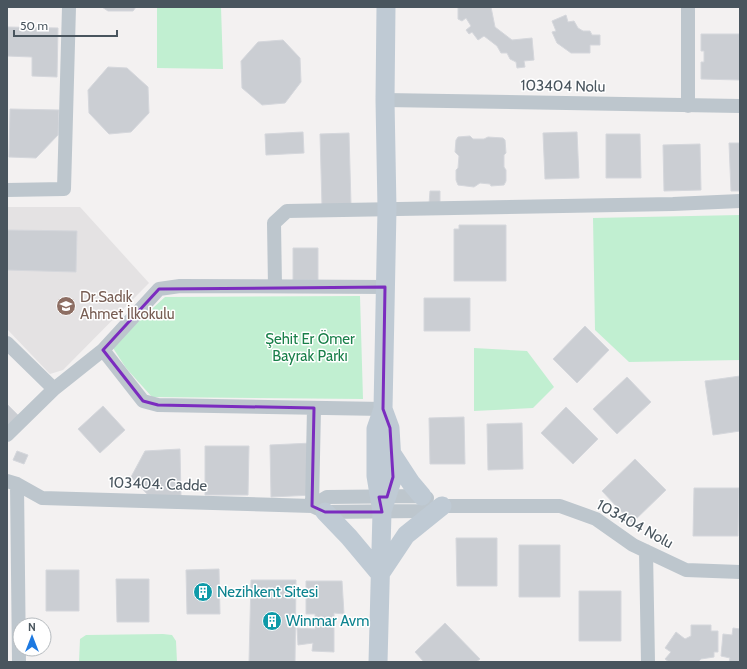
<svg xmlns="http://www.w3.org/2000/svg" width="747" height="669" font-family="Cabin,sans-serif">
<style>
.education{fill:#e4e2e3}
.green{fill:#c1efd1}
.building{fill:#cbced3;stroke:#d5d7dc}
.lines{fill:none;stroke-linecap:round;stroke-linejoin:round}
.street{stroke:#bdc6cd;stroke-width:14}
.secondary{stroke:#bfcad4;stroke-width:19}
.marked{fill:none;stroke:#7b2cbf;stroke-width:3;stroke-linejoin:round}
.labels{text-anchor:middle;stroke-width:3;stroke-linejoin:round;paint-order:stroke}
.street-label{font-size:15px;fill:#49555e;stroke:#fff}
.education-label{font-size:15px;fill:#785e54;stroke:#fff;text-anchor:start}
.park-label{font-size:15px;fill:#197f49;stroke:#fff}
.culture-label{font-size:15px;fill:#0d838f;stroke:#fff;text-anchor:start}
</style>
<rect width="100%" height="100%" fill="#f3f1f1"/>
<path class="education" d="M7,207H80L149,283L63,370L50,374L7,329Z"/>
<path class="green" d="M157,7H221L223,69L157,68Z
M740,215V360L629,362L595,330L593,218Z
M360,296L363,399L152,397L126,368L113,348L119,339L165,297Z
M474,348L527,351L554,387L533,408L474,411Z
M163,634L172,635L176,641L177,662H79L80,639L86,635Z"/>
<path class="building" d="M102,7H136L133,11H108Z
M458,7H491L495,27L512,40L532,38L534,60L524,61L525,67L517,68L516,62L510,59L507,53H501L497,46L484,36L478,40L472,32L469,34L466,30L471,26L466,18L462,21L458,19Z
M566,15L568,22L574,21L578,28L583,31H590L592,35H600V45H590V53H571L557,43L552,32L556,31L552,21Z
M7,27L58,28L57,77L32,76V57L7,56Z
M701,34H740V80L701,79V62H704V51H701Z
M283,40L300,58L301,82L285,103L262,105L242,88L241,61L258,42Z
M108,67L127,68L148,87L149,113L131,132L109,134L89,113L88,90Z
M10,109L59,110L58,135L36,158L9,157Z
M303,132L304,153L266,155L265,134Z
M577,132L579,178L545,179L543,133Z
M349,133L351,205L322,206L320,134Z
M606,134H640L641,178H606Z
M470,136L473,139H484L488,137L503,138L505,140L506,153L504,155V167L506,170V181L504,185L491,186L490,184L480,183L474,187L458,185L456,180V170L458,168L459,156L455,152L456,140L458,137Z
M729,143H740V191H731Z
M700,144L701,190L664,191L663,145Z
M430,191H440V204H429Z
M459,225H506V281H454V229H459Z
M7,230L77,231L76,272L7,270Z
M293,248H318V280H293Z
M424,298H470V331H424Z
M585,326L609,350L577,383L553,359Z
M740,376V431L713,435L705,381Z
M627,377L651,402L617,434L593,409Z
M7,404L20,417L7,429Z
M103,406L125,430L100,453L78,429Z
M566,407L598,439L573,464L541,433Z
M464,417L465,464H430L429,418Z
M522,423L523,469L488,470L487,424Z
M312,443L313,495L271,497L270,445Z
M205,446H249L248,495H205Z
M180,449L181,497L149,496L131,477L145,451Z
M17,451L28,455L24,464L13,460Z
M635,459L666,490L632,523L602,491Z
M694,488H739L738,536H693Z
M456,538H497V586H457Z
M519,545H560V597H519Z
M219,569L220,614H187L186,570Z
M46,570H79V611H46Z
M116,579H149V622H117Z
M251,580H296L295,662H249Z
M306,581H342L344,614L334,613V652L312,651L313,643L298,645L297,628L315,629V614H306Z
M579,591H621V641H579Z
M445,623L480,659L476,662H424L415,652Z
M691,625H711V631H718V652H714V657L701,659L698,662H669L665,659L671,652L665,648L676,632L685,639L691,636Z
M733,628L740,629V662H729L730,658L721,656L723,634L732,635Z"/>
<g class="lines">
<path class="street" d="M385,100L740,106
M688,106V7
M7,190L64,189L69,7
M275,286L274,223L287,211L673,204L740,201
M7,343L54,389
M103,350L143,401L158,405L383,409
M7,435L54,389L103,350L159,289L180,286L385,287
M7,481L17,484L42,498L312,506L325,512L419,511L442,506H560L596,519L633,545L686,570L740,572
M17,484L19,662
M312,506L327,497L422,496L427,498
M312,506L314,408
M646,551L648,662"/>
<path class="secondary" d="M383,409L390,428L393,477L383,508
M392,454L411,483L422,496
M325,512L349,537L380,574L406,535L442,506
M378,662L382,512L376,476V429L383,409L387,209L385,100L386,7"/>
</g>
<path class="marked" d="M385,287L383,409L390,428L393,477L387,497H379L382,512H325L312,506L314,408L158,405L143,401L103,350L159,289Z"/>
<defs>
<g id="school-disc" transform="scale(1)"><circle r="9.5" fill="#8d6e63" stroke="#fff"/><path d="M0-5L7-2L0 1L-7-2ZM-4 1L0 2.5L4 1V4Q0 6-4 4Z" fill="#fff"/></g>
<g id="building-disc" transform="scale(1)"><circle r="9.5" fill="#0f9aa8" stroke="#fff"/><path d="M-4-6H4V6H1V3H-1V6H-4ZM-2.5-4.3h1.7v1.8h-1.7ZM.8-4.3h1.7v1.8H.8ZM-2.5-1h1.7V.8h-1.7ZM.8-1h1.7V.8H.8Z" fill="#fff"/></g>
</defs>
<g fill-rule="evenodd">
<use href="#school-disc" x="66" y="306"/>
<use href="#building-disc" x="203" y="592"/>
<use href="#building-disc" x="272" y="621"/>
</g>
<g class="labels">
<g class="street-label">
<text transform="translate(563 86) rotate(1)" y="5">103404 Nolu</text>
<text transform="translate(158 484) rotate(2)" y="5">103404. Cadde</text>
<text transform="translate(635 524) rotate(29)" y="5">103404 Nolu</text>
</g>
<g class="education-label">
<text x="80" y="302">Dr.Sadık<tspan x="80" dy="17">Ahmet İlkokulu</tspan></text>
</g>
<g class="park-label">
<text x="310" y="344">Şehit Er Ömer<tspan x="310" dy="17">Bayrak Parkı</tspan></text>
</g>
<g class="culture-label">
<text x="217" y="597">Nezihkent Sitesi</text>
<text x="286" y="626">Winmar Avm</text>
</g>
</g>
<rect width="747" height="669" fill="none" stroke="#49555e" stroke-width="16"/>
<g transform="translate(32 637)"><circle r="19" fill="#ffffff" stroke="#b6bbbf"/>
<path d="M0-3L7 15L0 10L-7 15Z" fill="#1d79e1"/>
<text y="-6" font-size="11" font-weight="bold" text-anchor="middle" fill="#49555e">N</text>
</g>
<path d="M14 30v6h103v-6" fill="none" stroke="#49555e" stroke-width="2"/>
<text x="20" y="30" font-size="12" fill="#49555e" stroke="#ffffff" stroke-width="3" paint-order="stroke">50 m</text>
</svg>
